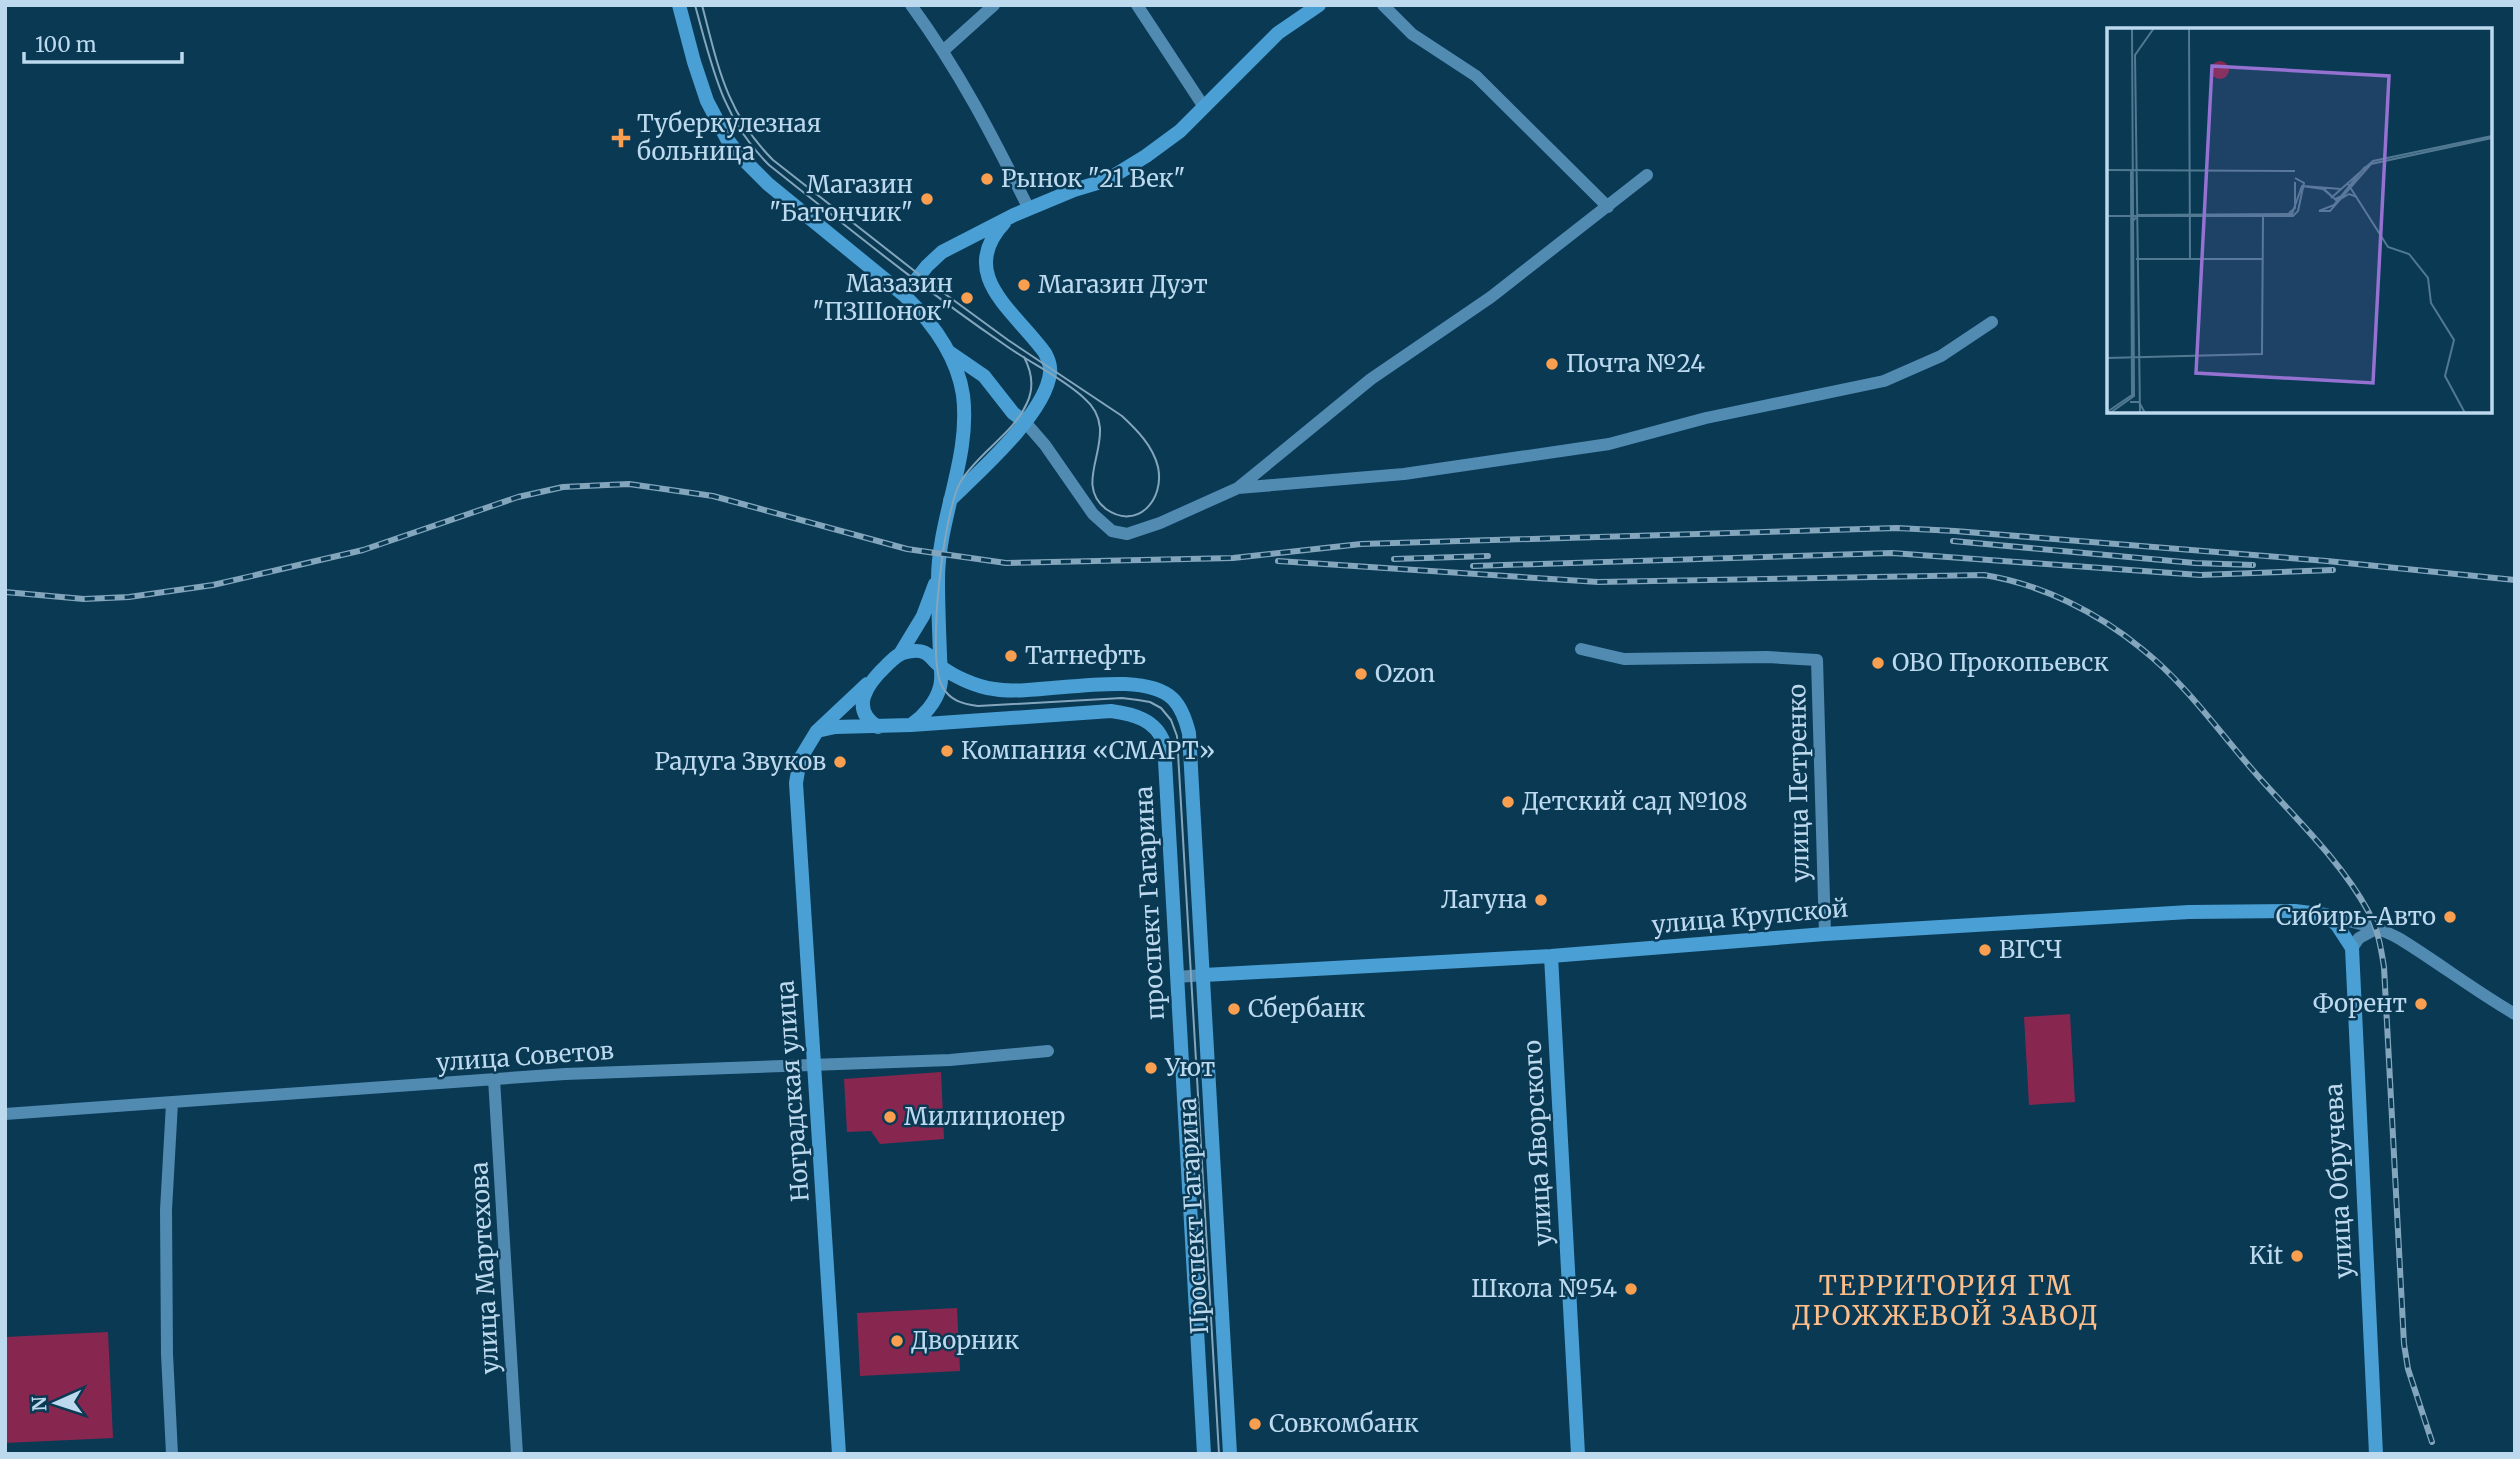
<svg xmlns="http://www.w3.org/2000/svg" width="2520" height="1459" font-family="Merriweather,serif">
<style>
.green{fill:#87274f}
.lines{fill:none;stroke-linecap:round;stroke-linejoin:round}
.minor{stroke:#518bb2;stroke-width:12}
.major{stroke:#4a9fd4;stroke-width:14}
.tram{stroke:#84a6bd;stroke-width:2}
.rail-casing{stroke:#84a6bd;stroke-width:6}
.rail{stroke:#0a3954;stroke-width:3.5;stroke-dasharray:10;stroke-linecap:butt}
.poi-dot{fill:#fa9f4f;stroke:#0a3954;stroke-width:2.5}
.labels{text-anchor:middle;stroke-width:5;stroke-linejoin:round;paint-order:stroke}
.poi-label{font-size:24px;fill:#bcd9ee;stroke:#0a3954;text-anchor:start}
.street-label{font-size:24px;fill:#bcd9ee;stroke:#0a3954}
.neighbourhood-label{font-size:26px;letter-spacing:2px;fill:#febe8a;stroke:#0a3954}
.inset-road{fill:none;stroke:#517992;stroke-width:2}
.view{fill:#9571d2;fill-opacity:0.15;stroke:#9571d2;stroke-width:3.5}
.inset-edge{fill:none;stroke:#bcd9ee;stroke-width:3.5}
</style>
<rect width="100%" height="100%" fill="#0a3954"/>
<path class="green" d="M2070,1014L2075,1102L2029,1105L2024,1017Z
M941,1072L944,1139L880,1144L871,1131L847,1132L844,1079Z
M957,1308L960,1371L860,1376L857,1313Z
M108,1332L113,1438L5,1443V1337Z"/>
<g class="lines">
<path class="minor" d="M911,5C960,72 992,135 1029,209
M1137,5L1204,107
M1383,5L1412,34L1476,76L1608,207
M944,50L994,5
M1025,422L1045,445L1093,514L1112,531L1127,534L1160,523L1238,488L1404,474L1609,444L1706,418L1884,381L1941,356L1992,322
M1238,488L1371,379L1491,297L1647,175
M1581,649L1624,659L1767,657L1817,660L1825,934
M2326,915C2350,922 2378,926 2400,939C2439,963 2475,991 2515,1014
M2352,948L2359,938L2376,929
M1177,977L1204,975
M494,1079L517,1454
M5,1114L565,1074L950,1060L1048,1051
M172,1454L167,1354L166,1210L172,1103"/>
<path class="major" d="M679,5L694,62L707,101L727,139L739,155L768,184L904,295C932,322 957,355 963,395C971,458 938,517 938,580C938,605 939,630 940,655C940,666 943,677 940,687C936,702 924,716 911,725L835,727L817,731
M904,295L927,266L942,252L1014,215L1074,190L1107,180L1146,156L1180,131L1278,33L1319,5
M949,352L984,376L1013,413L1025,422
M950,500C979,472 1046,413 1050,373C1051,365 1048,359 1045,353C1015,311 956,275 1004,223
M900,654L923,616L935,584
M911,725L1111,711C1134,714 1156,720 1164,743L1204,1454
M878,727C849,709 867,684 886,666C892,660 898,653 907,652C912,651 919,650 923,652C930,654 934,662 940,666C953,676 976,687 994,689C1039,697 1140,667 1173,699C1182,708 1186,721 1189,733L1230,1454
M1551,956L1578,1454
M1204,975L1551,956L1825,934L2189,912L2295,911L2326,915L2337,925L2352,948L2376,1454
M839,1454L796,783L800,759L817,731L867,684"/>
<path class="tram" d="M695,5C712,66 722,119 769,165C846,226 923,289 1005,345C1030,363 1061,377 1084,398C1126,434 1068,480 1106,509C1137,531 1165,500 1158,467C1153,446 1137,430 1122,416L1008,340L926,280L773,160C726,113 718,66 702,5
M1024,357C1032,372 1034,388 1027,403C1014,433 978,453 961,481C944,508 926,658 942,686C950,701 963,704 978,706L1122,698L1138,700L1150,702L1161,708L1171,720L1177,736L1219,1454"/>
<g class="rail-casing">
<path id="rail" d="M1953,541L2195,563L2253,565
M1394,559L1488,556
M1278,561L1598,582L1984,575C2041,584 2097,612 2142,649C2186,684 2220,733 2257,775C2294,817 2341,861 2368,911C2378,929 2381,948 2384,967L2404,1344L2408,1369L2432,1442
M1473,566L1892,553L2200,575L2333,570
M5,592L84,599L129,597L213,585L363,550L518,497L563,487L629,484L713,496L907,549L1006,563L1233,558L1361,544L1897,528L1955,531L2327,561L2515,580"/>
</g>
<use href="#rail" class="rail"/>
</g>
<g class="poi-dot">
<path d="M617.5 127.5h7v7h7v7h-7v7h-7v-7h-7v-7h7z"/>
<circle cx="987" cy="179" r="7"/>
<circle cx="927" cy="199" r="7"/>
<circle cx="1024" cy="285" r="7"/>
<circle cx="967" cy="298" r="7"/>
<circle cx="1552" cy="364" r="7"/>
<circle cx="1011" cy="656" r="7"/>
<circle cx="1878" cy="663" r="7"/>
<circle cx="1361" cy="674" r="7"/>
<circle cx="947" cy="751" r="7"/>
<circle cx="840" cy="762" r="7"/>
<circle cx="1508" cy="802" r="7"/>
<circle cx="1541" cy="900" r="7"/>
<circle cx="2450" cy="917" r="7"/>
<circle cx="1985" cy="950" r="7"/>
<circle cx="2421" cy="1004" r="7"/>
<circle cx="1234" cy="1009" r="7"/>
<circle cx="1151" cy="1068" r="7"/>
<circle cx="890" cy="1117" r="7"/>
<circle cx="2297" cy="1256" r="7"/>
<circle cx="1631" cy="1289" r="7"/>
<circle cx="897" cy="1341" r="7"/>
<circle cx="1255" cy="1424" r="7"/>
</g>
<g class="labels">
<g class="poi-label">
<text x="637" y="132">Туберкулезная<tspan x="637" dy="28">больница</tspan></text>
<text x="1001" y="187">Рынок "21 Век"</text>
<text x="913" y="193" text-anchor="end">Магазин<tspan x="913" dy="28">"Батончик"</tspan></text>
<text x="953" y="292" text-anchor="end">Мазазин<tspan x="953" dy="28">"ПЗШонок"</tspan></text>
<text x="1038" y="293">Магазин Дуэт</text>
<text x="1566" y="372">Почта №24</text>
<text x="1025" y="664">Татнефть</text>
<text x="1892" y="671">ОВО Прокопьевск</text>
<text x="1375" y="682">Ozon</text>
<text x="961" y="759">Компания «СМАРТ»</text>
<text x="826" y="770" text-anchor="end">Радуга Звуков</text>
<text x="1522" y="810">Детский сад №108</text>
<text x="1527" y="908" text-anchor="end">Лагуна</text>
<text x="2436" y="925" text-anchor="end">Сибирь-Авто</text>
<text x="1999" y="958">ВГСЧ</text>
<text x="2407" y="1012" text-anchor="end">Форент</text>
<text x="1248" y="1017">Сбербанк</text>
<text x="1165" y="1076">Уют</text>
<text x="904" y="1125">Милиционер</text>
<text x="2283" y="1264" text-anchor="end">Kit</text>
<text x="1617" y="1297" text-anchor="end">Школа №54</text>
<text x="911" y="1349">Дворник</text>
<text x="1269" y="1432">Совкомбанк</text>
</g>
<g class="street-label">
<text transform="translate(1799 783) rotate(-91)" y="8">улица Петренко</text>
<text transform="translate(1150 903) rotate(-93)" y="8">проспект Гагарина</text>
<text transform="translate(1750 917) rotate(-5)" y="8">улица Крупской</text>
<text transform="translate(525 1057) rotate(-4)" y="8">улица Советов</text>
<text transform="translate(793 1091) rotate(-94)" y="8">Ноградская улица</text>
<text transform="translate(1538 1143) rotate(-93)" y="8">улица Яворского</text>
<text transform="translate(2339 1181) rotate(-93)" y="8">улица Обручева</text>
<text transform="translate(1194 1216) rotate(-93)" y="8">Проспект Гагарина</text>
<text transform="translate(485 1268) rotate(-93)" y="8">улица Мартехова</text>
</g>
<g class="neighbourhood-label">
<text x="1946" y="1295">ТЕРРИТОРИЯ ГМ<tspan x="1946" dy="30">ДРОЖЖЕВОЙ ЗАВОД</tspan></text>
</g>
</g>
<g transform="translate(2107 28)">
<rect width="385" height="385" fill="#0a3954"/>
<path d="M104 42a9 9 0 1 1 18 0a9 9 0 1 1-18 0Z" fill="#87274f"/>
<path class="inset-road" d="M82,0L83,231M385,110L264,136L257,140L227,177L212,183H223L264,136L385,110M0,142L188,143M241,156L281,219L302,226L321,250L324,275L347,312L338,348L358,385M196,158L234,161M216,160L230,173L242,166L250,169M224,170L266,133L385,108M182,185L188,180V154M0,188H186L191,183L197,155L188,150M26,193L31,187L185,186L195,158L216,161L228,171L235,168M29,231H156M0,330L155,326L156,188M23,374H32L38,385M0,384L25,367L24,142M3,385L27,368L25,0M33,385L28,27L47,0"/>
<path class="view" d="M105,38L282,48L266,355L89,345Z"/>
<rect width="385" height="385" class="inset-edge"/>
</g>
<rect width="2520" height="1459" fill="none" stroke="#bcd9ee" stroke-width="14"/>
<g transform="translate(56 1403) rotate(267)" stroke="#0a3954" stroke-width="5" paint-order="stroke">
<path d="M0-5L12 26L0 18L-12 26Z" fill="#bcd9ee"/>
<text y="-10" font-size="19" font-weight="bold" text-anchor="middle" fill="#bcd9ee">N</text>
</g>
<path d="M24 52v10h158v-10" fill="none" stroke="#bcd9ee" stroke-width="3.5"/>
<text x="35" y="52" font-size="21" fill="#bcd9ee" stroke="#0a3954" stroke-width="5" paint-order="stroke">100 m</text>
</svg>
